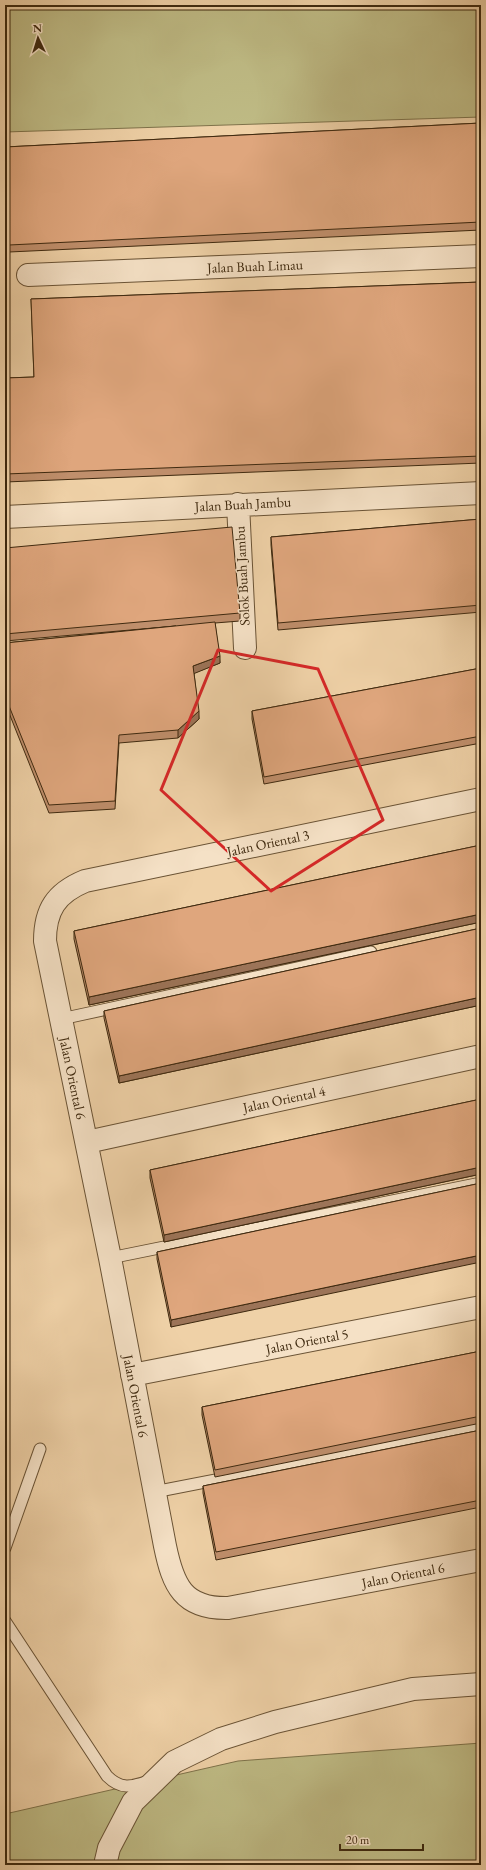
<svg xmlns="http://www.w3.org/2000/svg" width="486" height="1870" font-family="'EB Garamond',serif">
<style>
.green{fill:#beba84;stroke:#7e724a}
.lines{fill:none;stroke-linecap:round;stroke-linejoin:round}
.lane-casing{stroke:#6a5335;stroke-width:13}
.street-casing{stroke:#6a5335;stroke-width:24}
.lane{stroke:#f5e1c6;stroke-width:11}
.street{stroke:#f5e1c6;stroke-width:22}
.wall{fill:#c08f6c;stroke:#3e290f}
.shaded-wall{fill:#9c7458;stroke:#3e290f}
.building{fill:#dfa67d;stroke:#3e290f}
.marked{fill:none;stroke:#d62828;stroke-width:3;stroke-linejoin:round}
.labels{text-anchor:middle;stroke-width:3;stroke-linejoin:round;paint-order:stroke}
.street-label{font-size:14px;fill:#3e290f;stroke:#f5e1c6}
</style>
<rect width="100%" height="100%" fill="#efd1a7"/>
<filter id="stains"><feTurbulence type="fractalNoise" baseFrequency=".005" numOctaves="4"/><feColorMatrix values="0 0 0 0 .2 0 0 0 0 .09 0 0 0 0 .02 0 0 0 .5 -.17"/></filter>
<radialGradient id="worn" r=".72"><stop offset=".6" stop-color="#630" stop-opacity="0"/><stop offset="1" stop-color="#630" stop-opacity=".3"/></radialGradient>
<path class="green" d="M5,5H481V117L5,132Z
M481,1743V1865H5V1814L238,1761Z"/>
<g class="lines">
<g class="lane-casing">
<path id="lane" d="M61,1019L371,952
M110,1258L481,1183
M154,1492L481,1428
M5,1548L40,1449
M5,1621L107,1776C121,1790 131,1787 149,1781"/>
</g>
<g class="street-casing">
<path id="street" d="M28,275L481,256
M238,504L245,648
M5,517L481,493
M481,799L85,881C56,893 45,910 45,941L110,1258L165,1546C173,1585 183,1609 228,1608L481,1560
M87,1142L481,1056
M132,1375L481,1307
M105,1865L109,1848L133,1802L174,1762L221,1739L275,1722L413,1689L481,1684"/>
</g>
<use href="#lane" class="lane"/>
<use href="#street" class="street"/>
</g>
<path class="wall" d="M481,123V230L9,252L5,182V147Z
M481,282V463L5,482V378L34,377L31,299Z
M481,519V612L278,630L271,545V537Z
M5,548L240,613V621L215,623L220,663L194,673L199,719L178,738L119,743L115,809L49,813L5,703V643L176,626L5,641Z
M481,668V743L264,784L252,719V711Z
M481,845V922L89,1005L74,939V931Z
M481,928V1005L119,1083L104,1018V1011Z
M481,1099V1174L164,1242L150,1178V1170Z
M481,1183L171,1327L157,1259V1252Z
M481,1351V1423L215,1477L202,1415V1407Z
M481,1430V1507L216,1560L203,1493V1486Z"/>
<path class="shaded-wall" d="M220,656V663L193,674V666Z
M199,711V719L178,738V730Z
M481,914V922L89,1005V997Z
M481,997V1005L119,1083V1076Z
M481,1167V1174L164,1242V1235Z
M481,1255V1262L171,1327V1320Z"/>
<path class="building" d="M481,123V222L9,245L5,174V147Z
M481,282V456L5,474V378L34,377L31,299Z
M481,519V605L278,623L271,537Z
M232,527L240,613L5,634V548Z
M215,622L220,656L193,666L199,711L178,730L119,735L115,801L49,805L5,696V643Z
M481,668V736L264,777L252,711Z
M481,845V914L89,997L74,931Z
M481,928V997L119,1076L104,1011Z
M481,1099V1167L164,1235L150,1170Z
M481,1183V1255L171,1320L157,1252Z
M481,1351V1416L215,1470L202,1407Z
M481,1430V1500L216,1552L203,1486Z"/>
<path class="marked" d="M218,650L318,669L383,820L271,891L161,790Z"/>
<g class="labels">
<g class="street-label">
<text transform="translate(255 266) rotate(-2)" y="5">Jalan Buah Limau</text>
<text transform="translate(243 504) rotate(-3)" y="5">Jalan Buah Jambu</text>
<text transform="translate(242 576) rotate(-93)" y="5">Solok Buah Jambu</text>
<text transform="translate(268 843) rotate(-12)" y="5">Jalan Oriental 3</text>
<text transform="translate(73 1078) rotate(78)" y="5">Jalan Oriental 6</text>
<text transform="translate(284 1099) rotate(-12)" y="5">Jalan Oriental 4</text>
<text transform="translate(307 1341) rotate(-11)" y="5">Jalan Oriental 5</text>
<text transform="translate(136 1396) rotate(79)" y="5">Jalan Oriental 6</text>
<text transform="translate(403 1575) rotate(-11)" y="5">Jalan Oriental 6</text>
</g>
</g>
<rect width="486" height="1870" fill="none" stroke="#efd1a7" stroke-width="20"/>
<rect x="6" y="6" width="474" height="1858" fill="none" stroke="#3e290f" stroke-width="2"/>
<rect x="10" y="10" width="466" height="1850" fill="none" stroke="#3e290f"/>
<g transform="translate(38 38) rotate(356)" stroke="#f5e1c6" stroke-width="3" paint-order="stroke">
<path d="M0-3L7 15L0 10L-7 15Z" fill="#3e290f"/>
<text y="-6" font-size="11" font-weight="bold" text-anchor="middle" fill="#3e290f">N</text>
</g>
<path d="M340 1844v6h83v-6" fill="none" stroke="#3e290f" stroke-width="2"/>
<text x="346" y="1844" font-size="12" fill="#3e290f" stroke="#f5e1c6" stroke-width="3" paint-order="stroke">20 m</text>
<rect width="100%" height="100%" filter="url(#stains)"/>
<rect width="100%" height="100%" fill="url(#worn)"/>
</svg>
